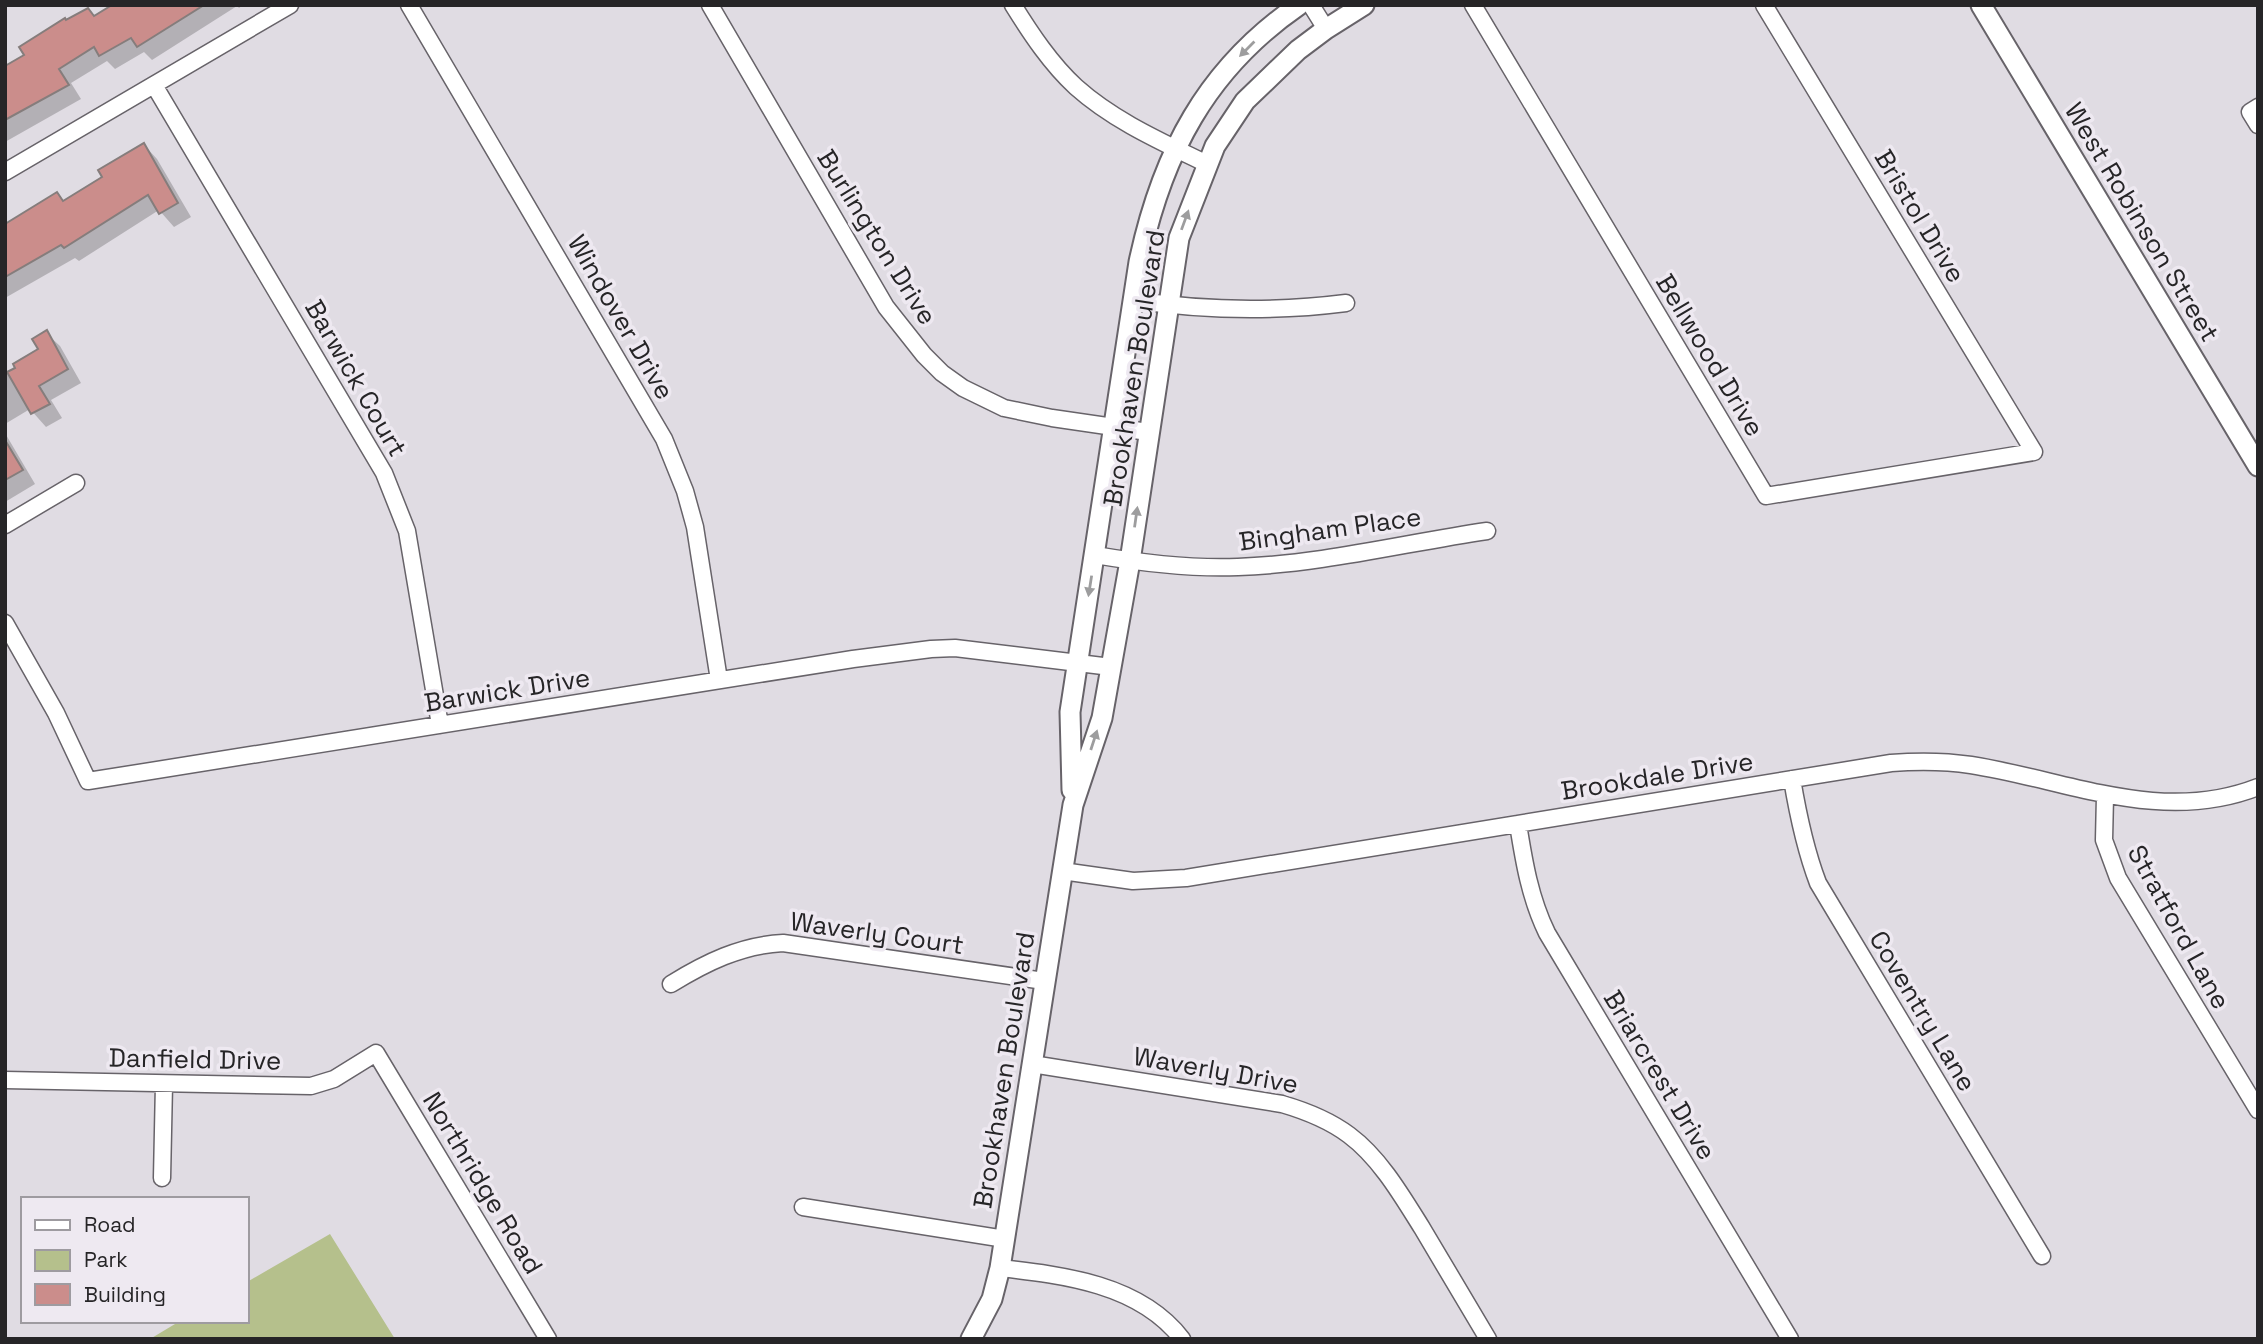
<svg xmlns="http://www.w3.org/2000/svg" width="2263" height="1344" font-family="'Space Grotesk',sans-serif">
<style>
.park{fill:#b5c08c}
.shadow{fill:#0003}
.building{fill:#cb8d8b;stroke:#857d7c;stroke-width:2}
.lines{fill:none;stroke-linecap:round;stroke-linejoin:round}
.minor-casing{stroke:#676369;stroke-width:19}
.tertiary-casing{stroke:#676369;stroke-width:23}
.minor{stroke:#fff;stroke-width:16}
.tertiary{stroke:#fff;stroke-width:19}
.oneway{fill:#9d9d9e}
.labels{text-anchor:middle;stroke-width:7;stroke-linejoin:round;paint-order:stroke}
.street-label{font-size:26px;fill:#262527;stroke:#eee9f1}
</style>
<rect width="100%" height="100%" fill="#e0dce3"/>
<path class="park" d="M330,1234L395,1339H150L180,1321H247V1282Z"/>
<path class="shadow" d="M117,5H243L239,8L237,6L152,60L144,52L115,69L107,61L71,83L81,99L5,142V68L26,56L88,10L95,17Z
M144,145L157,159L191,217L174,227L159,210L79,261L75,258L5,298V225L57,194L64,202L104,177Z
M46,333L60,346L81,383L51,400L62,418L46,427L30,409L5,424V375L40,350Z
M5,433L35,484L5,502Z"/>
<path class="building" d="M112,5H204L137,47L131,38L99,56L94,47L59,69L69,85L5,120V66L24,55L19,47L65,18L66,20L88,8L94,16Z
M144,143L178,203L159,214L148,195L64,248L61,245L5,277V224L57,192L63,201L102,177L98,170Z
M47,330L68,369L39,386L50,404L31,414L7,372L15,368L13,364L38,349L32,339Z
M5,440L23,470L5,480Z"/>
<g class="lines">
<g class="minor-casing">
<path id="minor" d="M409,5L664,439L685,491L695,527L719,680
M710,5L886,307L924,355L942,373L963,388L1004,408L1052,418L1148,432
M1013,5C1031,34 1051,64 1076,87C1114,121 1162,142 1207,164
M1311,5L1326,29
M1473,5L1766,496L2034,452L1764,5
M154,85L384,473L407,531L440,725
M2258,107L2250,112L2258,125
M5,172L290,5
M1133,300C1205,311 1275,312 1346,303
M5,525L76,483
M1095,555C1142,563 1190,569 1238,567C1322,564 1405,543 1487,531
M5,623L56,713L88,781L853,659L931,649L955,648L1111,667
M1792,779C1798,815 1805,849 1818,883L2042,1256
M2105,796L2104,840L2118,878L2258,1110
M1518,824C1524,862 1530,898 1547,933L1790,1339
M1062,871L1133,881L1186,878L1891,763C1918,761 1944,761 1971,765C2067,780 2161,825 2258,787
M671,984C705,963 741,945 783,943L1044,981
M1032,1064L1282,1104C1306,1111 1329,1120 1349,1135C1380,1158 1402,1196 1422,1228C1444,1265 1466,1302 1488,1339
M5,1080L311,1086L334,1079L376,1053L548,1339
M162,1178L164,1084
M803,1207L1005,1239
M1000,1268C1063,1275 1140,1284 1182,1339"/>
</g>
<g class="tertiary-casing">
<path id="tertiary" d="M1981,5L2258,466
M1072,790L1070,712L1139,262C1162,154 1206,69 1299,5
M971,1339L992,1299L1000,1268L1073,805L1102,718L1130,561L1179,238L1215,146L1245,101L1298,50L1326,29L1364,5"/>
</g>
<use href="#minor" class="minor"/>
<use href="#tertiary" class="tertiary"/>
</g>
<defs><path id="oneway-solid" d="M-6-.8H1V-3.2L6.5 0L1 3.2V.8H-6Z" transform="scale(1.75)"/></defs>
<g class="oneway">
<use href="#oneway-solid" transform="translate(1247 49) rotate(135)"/>
<use href="#oneway-solid" transform="translate(1185 220) rotate(-70)"/>
<use href="#oneway-solid" transform="translate(1136 517) rotate(-82)"/>
<use href="#oneway-solid" transform="translate(1090 586) rotate(99)"/>
<use href="#oneway-solid" transform="translate(1094 740) rotate(-72)"/>
</g>
<g class="labels">
<g class="street-label">
<text transform="translate(1920 216) rotate(59)" y="9">Bristol Drive</text>
<text transform="translate(2142 222) rotate(59)" y="9">West Robinson Street</text>
<text transform="translate(877 237) rotate(58)" y="9">Burlington Drive</text>
<text transform="translate(621 317) rotate(60)" y="9">Windover Drive</text>
<text transform="translate(1710 355) rotate(59)" y="9">Bellwood Drive</text>
<text transform="translate(1134 368) rotate(-81)" y="9">Brookhaven Boulevard</text>
<text transform="translate(356 378) rotate(60)" y="9">Barwick Court</text>
<text transform="translate(1330 529) rotate(-8)" y="9">Bingham Place</text>
<text transform="translate(507 690) rotate(-9)" y="9">Barwick Drive</text>
<text transform="translate(1657 776) rotate(-9)" y="9">Brookdale Drive</text>
<text transform="translate(2179 927) rotate(61)" y="9">Stratford Lane</text>
<text transform="translate(877 933) rotate(8)" y="9">Waverly Court</text>
<text transform="translate(1923 1011) rotate(59)" y="9">Coventry Lane</text>
<text transform="translate(195 1059) rotate(1)" y="9">Danfield Drive</text>
<text transform="translate(1004 1070) rotate(-81)" y="9">Brookhaven Boulevard</text>
<text transform="translate(1216 1070) rotate(10)" y="9">Waverly Drive</text>
<text transform="translate(1660 1075) rotate(59)" y="9">Briarcrest Drive</text>
<text transform="translate(483 1183) rotate(59)" y="9">Northridge Road</text>
</g>
</g>
<rect width="2263" height="1344" fill="none" stroke="#262527" stroke-width="14"/>
<rect x="21" y="1197" width="228" height="126" fill="#eee9f1" stroke="#9e9ba0" stroke-width="2"/>
<rect x="35" y="1220" width="35" height="10" fill="#ffffff" stroke="#9e9ba0" stroke-width="2"/>
<text x="84" y="1232" font-size="21" fill="#262527">Road</text>
<rect x="35" y="1250" width="35" height="21" fill="#b5c08c" stroke="#9e9ba0" stroke-width="2"/>
<text x="84" y="1267" font-size="21" fill="#262527">Park</text>
<rect x="35" y="1284" width="35" height="21" fill="#cb8d8b" stroke="#9e9ba0" stroke-width="2"/>
<text x="84" y="1302" font-size="21" fill="#262527">Building</text>
</svg>
